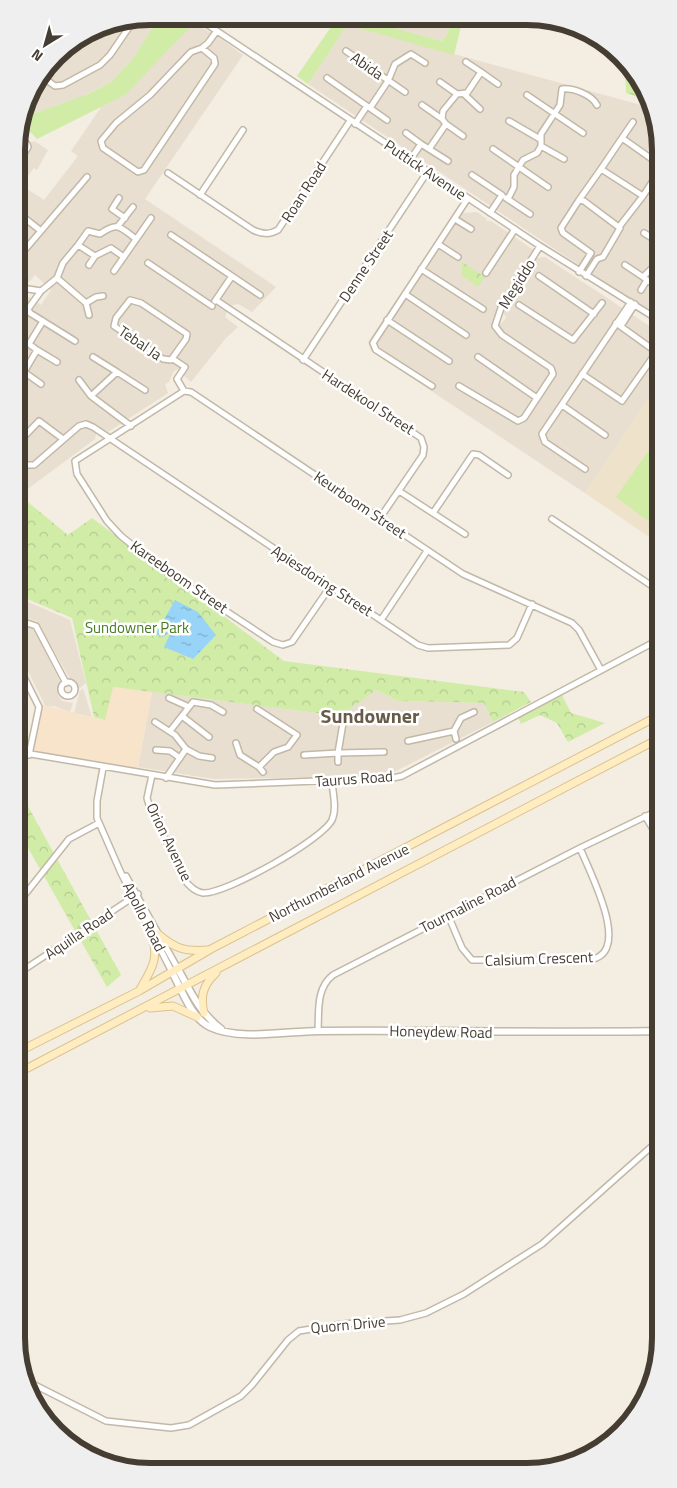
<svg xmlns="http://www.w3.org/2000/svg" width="677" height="1488" font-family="'Titillium Web',sans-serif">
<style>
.residential{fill:#e8dfd0}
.commercial{fill:#f8e3cb}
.education{fill:#eee2cb}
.grass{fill:#d0eca7}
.park{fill:url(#park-crowns)}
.water{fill:url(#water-ripples)}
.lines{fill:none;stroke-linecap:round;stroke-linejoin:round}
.minor-casing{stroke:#c2b8a7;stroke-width:8}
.tertiary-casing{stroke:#c2b8a7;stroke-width:9}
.secondary-casing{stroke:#dac38f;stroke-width:9}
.minor{stroke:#fff;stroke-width:5}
.tertiary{stroke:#fff;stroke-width:6}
.secondary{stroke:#ffedc1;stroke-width:7}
.labels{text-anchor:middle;stroke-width:5;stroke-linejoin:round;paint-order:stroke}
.street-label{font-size:15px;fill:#453d32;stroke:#fff}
.park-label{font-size:15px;fill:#477c21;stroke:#fff}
.district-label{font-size:20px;font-weight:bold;fill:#695b49;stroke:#fff}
.rim{fill:none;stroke:#453d32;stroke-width:6}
</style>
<defs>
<pattern id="park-crowns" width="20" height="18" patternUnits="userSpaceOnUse" patternTransform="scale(1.25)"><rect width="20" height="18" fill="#d0eca7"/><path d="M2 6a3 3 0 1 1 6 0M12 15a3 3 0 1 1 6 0" fill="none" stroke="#b4cb90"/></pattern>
<pattern id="water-ripples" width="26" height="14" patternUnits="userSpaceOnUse" patternTransform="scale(1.25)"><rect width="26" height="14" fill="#98d4f7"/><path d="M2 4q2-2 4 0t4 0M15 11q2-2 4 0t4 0" fill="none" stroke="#7eadc9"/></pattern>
</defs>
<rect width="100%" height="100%" fill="#f3ede2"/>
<path class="residential" d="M150,16H160L133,59L111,82L81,97L27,116L24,115L30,91L62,50L99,26Z
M358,18H452L447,34L442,41Z
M197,25L217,36L243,55L145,199L139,195L276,287L252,312L238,304L229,306L225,317L238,327L226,338L191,382L183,375L185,371L180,368L174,371L169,382L165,384L168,393L108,432L98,426L95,439L25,491L18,485L17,305L23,298L29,297L41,305L51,290L35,275L29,282L17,274V149L34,141L48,150L37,170L34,168L21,185L44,200L78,156L71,151L102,106L191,26Z
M351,26L652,108L656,115L657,306L652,314L308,84L345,28Z
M458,208L464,213L477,212L487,219L486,221H491L535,251L493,318L501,324L506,318L503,312L509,304L510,299L536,258L545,257L657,331V386L585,493L371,351L368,342Z
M19,598L70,620L86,683L80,688L70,679L37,621L18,616Z
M19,627L33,628L60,681L58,695L62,701L73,703L70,712L54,706L46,707L18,651Z
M83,688L92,717L74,713L80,691Z
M376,690L398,701L484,703L493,722L394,772L331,777L214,779L138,767L152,692L339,716Z"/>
<path class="commercial" d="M112,687L152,692L137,771L29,750L39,704L104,720Z"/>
<path class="education" d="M657,386L658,543L585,493Z"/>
<path class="grass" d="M160,16H185L197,25L191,26L125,95L37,139L23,124L27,116L88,94L111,82L132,60Z
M348,17L358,18L442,41L447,34L452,18H463L454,55L351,26L345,28L308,84L297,76L333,24L338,25Z
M657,439L658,516L652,524L616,497Z"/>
<path class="park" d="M625,65L646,99L626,93Z
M462,262L485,277L478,287L462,276Z
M18,494L68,535L92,518L284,661L524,692L531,702L493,722L484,703L398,701L376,690L340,716L113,687L105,720L94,717L72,618L18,595Z
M562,695L571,713L605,723L568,742L557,723L540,715L521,724L518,717Z
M19,790L121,975L107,987L19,832Z"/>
<path class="water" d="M175,600L198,612L216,635L193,659L164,647L172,630L163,637L156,634Z"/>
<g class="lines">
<g class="minor-casing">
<path id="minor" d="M196,17L540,246L657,319
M419,18L438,23
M202,48L214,58L215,64L144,170L138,172L103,148L101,141L116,123L150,95L191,52L202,48L208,43L216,32
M346,51L405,92
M466,62L481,72
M41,76L55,86L63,85L100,65L110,55L134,20
M327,78L367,106L355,124
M440,82L457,94
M464,94L480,109
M527,95L583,133
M422,105L442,119
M367,106L387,120
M370,108L388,81L395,64L411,54L425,63
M509,121L540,139
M446,124L463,136
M406,133L421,144L410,160
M622,138L633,122
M421,144L448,161
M541,146L564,159
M429,149L446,124L442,119L443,111L457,94L467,93L481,72L498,84
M493,149L548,187
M17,165L28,147L27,144L17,140
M601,169L622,138L656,162
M168,173L253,230C262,234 269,235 278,230L350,121
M472,175L502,195L490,213
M200,195L243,130
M643,196L656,176
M119,198L112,209L125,218
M506,198L530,214
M508,199L514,187V175L523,160L537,153L541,146V134L560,105L562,89C573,88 591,94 597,105
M579,200L601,169L643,196L619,227
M17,212L41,231
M455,219L471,229
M118,226L133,207
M644,233L657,241
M171,235L260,295
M438,244L458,257
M78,245L88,231L100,234C118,221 120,227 136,239
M17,259L87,177
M148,263L212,306
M89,265L95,256
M625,265L643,277
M421,269L483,309
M114,271L151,218
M579,272L591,253L563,233L561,228L579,200L584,201L620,228L603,257L597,259L586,276
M486,273L515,229
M539,276L594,314
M57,278L86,303L89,315
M647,280L657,287
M17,283L22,288L41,291
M641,290L647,280L643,277L651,269L657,266
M405,294L466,335
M17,295L22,288
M130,300L141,303L187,334L186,339L171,360L163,359L114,326L116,318Z
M216,300L421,438L424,447L423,455L380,518
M215,301L232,276
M86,303L96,297L103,296
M519,305L573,340L602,303
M387,320L449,361
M621,326L635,304
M17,336L29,344
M75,341L30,313L28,309L41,291L57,278L63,263L78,245L95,256L111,248L124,257
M37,350L57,362
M93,357L117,372
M478,357L537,398
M173,359L185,367L177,379L184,391
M303,360L428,171
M17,368L24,372
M582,374L622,401L655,354V351L616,323
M79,380L91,396L131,426
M41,384L24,372L37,350L29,344L43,321
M432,386L376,350L373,343L468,198
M459,386L518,421L524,418L553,374L551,368L502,335L495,326L501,308L540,246
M91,396L117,372L145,390
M562,405L605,435
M18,443L39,421L63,439
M18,459L26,465H34L79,426L86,424L93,427L418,645L428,648L509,645L517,638L532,604
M585,469L545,442L542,434L631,302
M399,491L465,534
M433,513L473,454L479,455L508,475
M552,519L658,590
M330,587L292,642L283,645L273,642L162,569L121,536L107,521L77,474L75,461L184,391L191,392L463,574L572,623L579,630L601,670
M18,620L36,626L66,683
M381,620L427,551
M18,665L39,707L29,755
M61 689a7 7 0 1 1 14 0a7 7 0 1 1-14 0Z
M169,698L189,707
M257,709L297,735L288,747L274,752L259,767L263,772
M182,716L209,737
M155,722L175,735L186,749
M170,731L193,702L211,705L223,712
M456,739L454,731L461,718L474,712
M408,741L454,731
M236,743L240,755L259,767
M156,750L170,751L180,758
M19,752L215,785L393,778L402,776L658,640
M384,752L338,753L343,723L346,720L388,718
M304,755L338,753V762
M103,768L97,801V818L121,873L172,972
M152,775L147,798L150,808L187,883C192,888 196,892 203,893C226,894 322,840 332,820C337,809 333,794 332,782
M166,778L186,749L199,756L212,758
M645,816L659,839
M126,876L178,969
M19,902L69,839L99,823
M448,915L462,948L472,960H588C635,956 589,871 580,848
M19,973L138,894
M318,1031C319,1011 316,988 333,975L580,848L659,810
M25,1380L106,1421L171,1428L189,1425L241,1396L252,1385L288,1340L299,1331L342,1324L400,1320L426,1313L464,1294L542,1244L660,1139"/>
</g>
<g class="tertiary-casing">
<path id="tertiary" d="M178,969C190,991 200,1013 221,1029
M172,972C182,990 191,1018 210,1027C240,1041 287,1031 319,1031C432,1030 546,1033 659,1031"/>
</g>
<g class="secondary-casing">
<path id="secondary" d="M158,934C174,948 185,952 207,950
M139,991C152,968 159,961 152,934
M150,1008L173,1006L197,1017
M204,1013C200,996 203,985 216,973
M20,1051L139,991L211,949L658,716
M20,1072L658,739"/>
</g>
<use href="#minor" class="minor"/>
<use href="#tertiary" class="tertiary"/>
<use href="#secondary" class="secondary"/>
</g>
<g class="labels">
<g class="street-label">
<text transform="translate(367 66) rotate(35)" y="5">Abida</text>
<text transform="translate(425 170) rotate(34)" y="5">Puttick Avenue</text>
<text transform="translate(304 192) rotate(-57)" y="5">Roan Road</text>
<text transform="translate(366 266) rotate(-56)" y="5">Denne Street</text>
<text transform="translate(517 284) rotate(-58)" y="5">Megiddo</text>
<text transform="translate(140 343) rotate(34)" y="5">Tebal Ja</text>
<text transform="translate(368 402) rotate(33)" y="5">Hardekool Street</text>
<text transform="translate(360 505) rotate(34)" y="5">Keurboom Street</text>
<text transform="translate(179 577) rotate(35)" y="5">Kareeboom Street</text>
<text transform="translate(322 581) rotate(33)" y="5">Apiesdoring Street</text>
<text transform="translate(354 779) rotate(-4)" y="5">Taurus Road</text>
<text transform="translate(169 842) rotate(64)" y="5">Orion Avenue</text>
<text transform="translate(339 883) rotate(-27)" y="5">Northumberland Avenue</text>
<text transform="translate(468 905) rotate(-27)" y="5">Tourmaline Road</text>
<text transform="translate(144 917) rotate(63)" y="5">Apollo Road</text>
<text transform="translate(79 934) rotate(-34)" y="5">Aquilla Road</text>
<text transform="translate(539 959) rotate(-2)" y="5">Calsium Crescent</text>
<text transform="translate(441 1032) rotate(1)" y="5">Honeydew Road</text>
<text transform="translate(348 1325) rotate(-5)" y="5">Quorn Drive</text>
</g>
<g class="park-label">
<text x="137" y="633">Sundowner Park</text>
</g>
<g class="district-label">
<text x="370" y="723">Sundowner</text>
</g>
</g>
<path d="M0 0H677V1488H0ZM150 25H527A125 125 0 0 1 652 150V1338A125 125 0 0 1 527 1463H150A125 125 0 0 1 25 1338V150A125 125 0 0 1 150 25Z" fill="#f0efef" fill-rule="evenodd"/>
<path class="rim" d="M150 25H527A125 125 0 0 1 652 150V1338A125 125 0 0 1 527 1463H150A125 125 0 0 1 25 1338V150A125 125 0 0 1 150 25Z"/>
<g transform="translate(45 45) rotate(217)" stroke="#ffffff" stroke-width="4" paint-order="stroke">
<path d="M0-4L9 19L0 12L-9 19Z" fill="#453d32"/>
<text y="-8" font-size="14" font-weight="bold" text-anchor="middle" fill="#453d32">N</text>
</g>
</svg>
